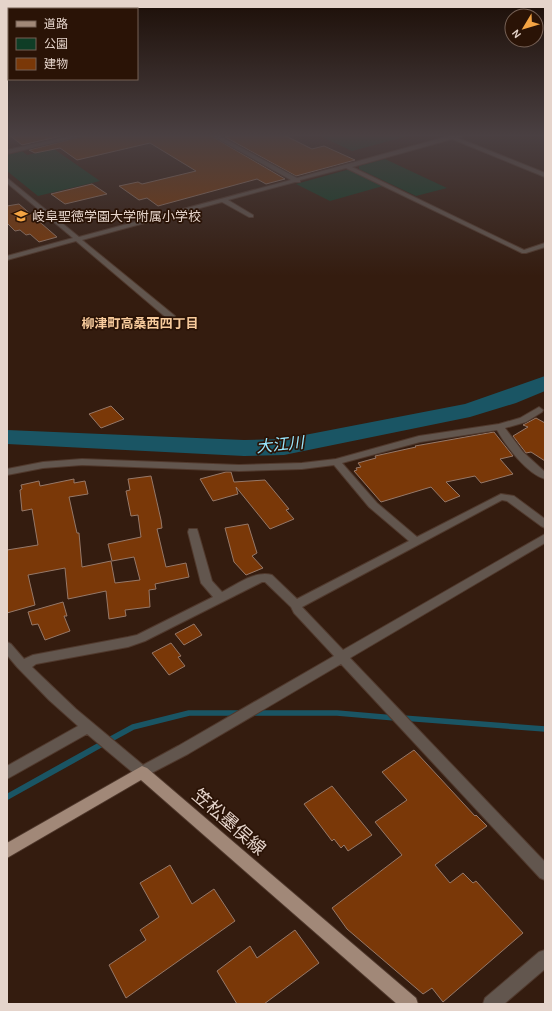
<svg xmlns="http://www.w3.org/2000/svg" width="552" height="1011" font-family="Karla,'Noto Sans JP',sans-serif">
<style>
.green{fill:#0f3d26}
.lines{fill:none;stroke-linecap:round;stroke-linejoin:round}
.stream-far1{stroke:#1a5564;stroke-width:5.5}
.stream{stroke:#1a5564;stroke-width:6}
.river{fill:#1a5564;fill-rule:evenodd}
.building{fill:#7a3808;stroke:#967868}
.minor-casing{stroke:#50392d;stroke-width:2}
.major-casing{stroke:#50392d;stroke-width:2}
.minor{fill:#62564e;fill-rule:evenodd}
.major{fill:#a18878;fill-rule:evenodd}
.labels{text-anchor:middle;stroke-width:3.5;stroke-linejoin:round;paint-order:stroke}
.far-poi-label{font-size:13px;fill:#e5d4cb;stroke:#2a1306;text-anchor:start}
.far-neighbourhood-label{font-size:13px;font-weight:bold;fill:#f8cb9c;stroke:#2a1306}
.water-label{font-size:16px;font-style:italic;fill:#99e6fd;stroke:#2a1306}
.near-street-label{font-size:18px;fill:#e5d4cb;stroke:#2a1306}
</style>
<rect width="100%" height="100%" fill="#341c0f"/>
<path class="green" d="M316,134H415L352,151Z
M54,149L100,181L38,196L7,171V155L22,151L27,155Z
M385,159L447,188L416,196L359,169V166Z
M350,169L383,186L330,201L296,184Z"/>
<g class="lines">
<path class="stream-far1" d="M253,713H337L395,718
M403,718L545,729
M100,745L133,727L189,713H240"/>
<path class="stream" d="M7,797L102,744"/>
<path class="river" d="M545,376V391L516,403L470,417L284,455L244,456L7,444V430L244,440L284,439L465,404Z"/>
</g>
<path class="building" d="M8,134H70L22,145Z
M91,134H208L285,179L266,184L257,179L158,206L147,198L139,200L119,186L138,182L142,184L196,171L150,143L77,160L60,148L35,153L29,150Z
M238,134H282L312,149L324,146L355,160L296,176L225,137Z
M92,184L107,194L65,204L51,194Z
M19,204L57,237L39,242L30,234L26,235L20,230L15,231L7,223V206Z
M111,406L124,419L101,428L89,414Z
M536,418L545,423V461L531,452L526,453L513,436L528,427L523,425Z
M494,432L513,456L500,459L513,474L481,483L475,476L446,482L460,496L445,502L431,487L381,502L354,471L357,470L356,468L361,467L358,463L376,458L375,456L416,447L415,446Z
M226,472H231L234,482L265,480L289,509L286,510L294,519L270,529L236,487L238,494L213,501L200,479Z
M151,476L161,520L162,528L157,529L166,567L186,563L189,577L155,584L156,589L149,590L150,607L125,610L126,616L109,619L106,591L68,599L65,568L28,575L35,605L7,613V550L38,545L32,509L22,511L20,490L22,489L21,485L39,481L40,486L74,479V483L85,481L88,494L69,497L77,533H79L82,567L111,561L115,583L140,580L134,557L112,561L108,544L141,537L138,515L131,516L126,491L130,490L128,479Z
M248,524L257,553L252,556L263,568L246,575L234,562L225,528Z
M63,602L67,616H64L70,631L45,640L38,624L32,625L28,612Z
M194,624L202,635L184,645L175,634Z
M171,643L181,656L178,657L185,666L169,675L152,653Z
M414,750L475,816L476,815L487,826L435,865L450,883L463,873L473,883L476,881L523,933L443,1002L432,988L423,994L347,929L332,908L402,855L375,822L407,800L382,772Z
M332,786L372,835L348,851L344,845L341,848L334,839L332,841L304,804Z
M170,865L192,904L214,889L235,921L126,998L109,965L146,940L140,930L159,917L140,883Z
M295,930L319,963L264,1004H237L217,971L250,946L257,958Z"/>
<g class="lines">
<g class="minor-casing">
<path id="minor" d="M79,134H90L7,154V150Z
M209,134H216L297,178L449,136L468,134L458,138L545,173V177L452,139L352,167L524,250L545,243V247L526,253H522L346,168L300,180V182H295L228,200L253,215V217H249L222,202L82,240L175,316V320H169L76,241L7,260V256L73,238L7,183V178L79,237L291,180Z
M539,407L543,410L542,412L526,422L505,428L523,452L545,472V479C527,474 506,446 497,430L420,442L342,463L377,503L417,537L501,494L514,496L545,519V528L541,526L507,501L502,500L302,607L343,650L545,534V543L350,658L545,862V880L540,878L341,664L188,754L142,778L137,776L87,734L7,779V766L78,726L49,700L17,667L7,655V642L11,644L24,659L33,655L128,637L137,635L213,597L201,583L188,532L189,529H197L198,532L212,581L222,592C236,585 255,570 272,575L297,599L409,541L369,507L334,465L302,469L239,471L82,465L43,468L7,475V469L43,462L82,459L239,465L302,463L336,459L419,436L499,424L520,418ZM262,582H265L291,607L294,613L334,656L178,746L143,765L76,709L32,667L36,664L128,647L145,641Z
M545,950V969L504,1004H483L485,998L539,952Z"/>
</g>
<g class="major-casing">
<path id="major" d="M142,766L147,768L416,998L418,1004H397L141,780L7,858V843Z"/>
</g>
<use href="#minor" class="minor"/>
<use href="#major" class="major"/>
</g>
<linearGradient id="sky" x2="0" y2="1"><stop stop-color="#1d0f08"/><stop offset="0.49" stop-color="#4a4042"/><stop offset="1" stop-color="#4a4042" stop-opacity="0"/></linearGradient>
<rect width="552" height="276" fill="url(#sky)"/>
<defs>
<g id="school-bare" transform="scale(1.08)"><path d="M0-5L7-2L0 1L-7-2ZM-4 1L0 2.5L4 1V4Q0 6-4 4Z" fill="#f4a443" stroke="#2a1306" stroke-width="2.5" paint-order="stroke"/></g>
</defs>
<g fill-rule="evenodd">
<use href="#school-bare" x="21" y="216"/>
</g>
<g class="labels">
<g class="far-poi-label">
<text x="32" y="221">岐阜聖徳学園大学附属小学校</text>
</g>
<g class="far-neighbourhood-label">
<text x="140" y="328">柳津町高桑西四丁目</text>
</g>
<g class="water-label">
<text transform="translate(280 444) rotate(-6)" y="6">大江川</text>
</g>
<g class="near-street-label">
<text transform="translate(229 822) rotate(41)" y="6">笠松墨俣線</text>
</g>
</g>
<rect width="552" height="1011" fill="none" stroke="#e5d4cb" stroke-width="16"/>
<rect x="8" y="8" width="130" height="72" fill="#2a1306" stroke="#756055"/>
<rect x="16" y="21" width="20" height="6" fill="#a18878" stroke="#756055"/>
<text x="44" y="28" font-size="12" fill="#e5d4cb">道路</text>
<rect x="16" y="38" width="20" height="12" fill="#0f3d26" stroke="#756055"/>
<text x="44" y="48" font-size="12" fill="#e5d4cb">公園</text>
<rect x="16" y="58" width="20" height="12" fill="#7a3808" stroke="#756055"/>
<text x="44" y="68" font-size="12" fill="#e5d4cb">建物</text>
<g transform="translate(524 28) rotate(232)"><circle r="19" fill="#2a1306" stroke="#756055"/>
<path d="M0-3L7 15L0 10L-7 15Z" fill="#f4a443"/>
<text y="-6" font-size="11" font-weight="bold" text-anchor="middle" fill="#e5d4cb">N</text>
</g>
</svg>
